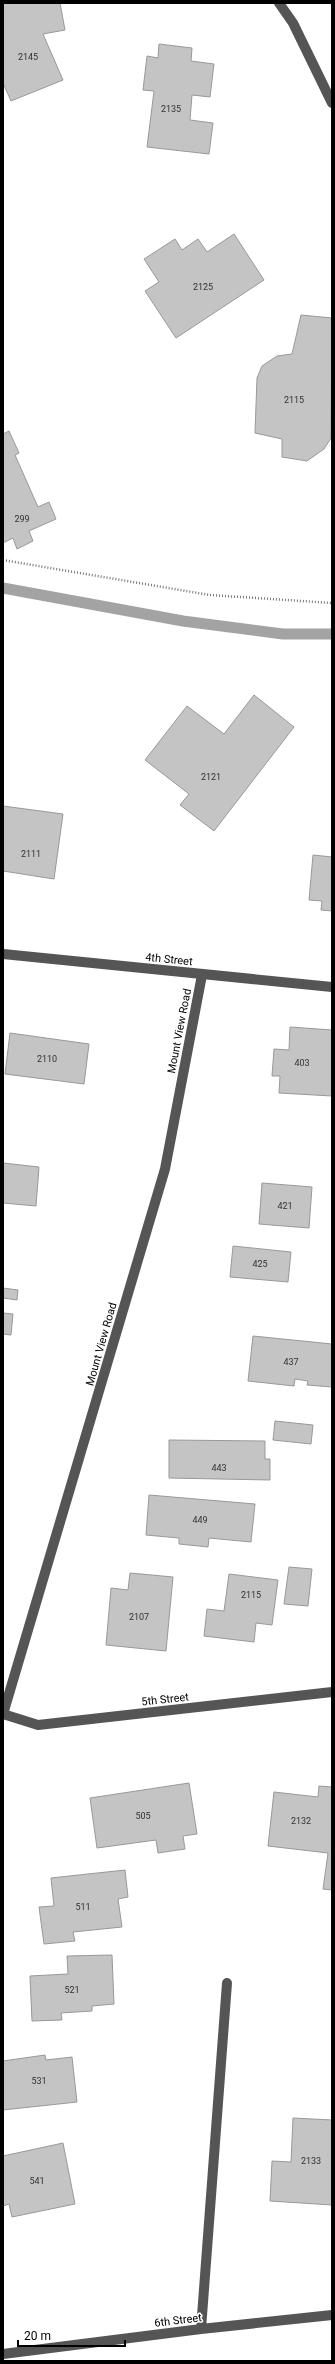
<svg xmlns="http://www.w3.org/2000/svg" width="335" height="2364" font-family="Roboto,sans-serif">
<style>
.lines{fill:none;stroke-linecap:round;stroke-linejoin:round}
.stream{stroke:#a3a3a3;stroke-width:11}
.building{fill:#c4c4c4;stroke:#999}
.path{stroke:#777;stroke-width:2.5;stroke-dasharray:1 2;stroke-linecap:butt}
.minor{stroke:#555;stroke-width:10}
.labels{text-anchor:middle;stroke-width:3;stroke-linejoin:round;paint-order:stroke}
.number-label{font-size:9px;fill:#313131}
.street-label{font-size:11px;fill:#000;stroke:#fff}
</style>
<rect width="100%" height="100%" fill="#fff"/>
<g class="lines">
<path class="stream" d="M3,588L183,621L283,634H332"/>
</g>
<path class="building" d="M3,3H60L65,30L43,34L63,80L11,101L3,83Z
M159,44L192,48L191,61L214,64L210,97L192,95L190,120L213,123L209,154L147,147L154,91L143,90L147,56L158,58Z
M234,234L264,280L176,338L145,291L159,282L144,259L175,239L182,250L198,239L207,252Z
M301,315L332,318L331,438L324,449L307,461L282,457V439L255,433L257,378L262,366L277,356L292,354Z
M9,431L19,453L15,455L38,507L49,502L56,519L29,531L33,541L17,549L13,538L3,543V434Z
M254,695L294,727L214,831L180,805L189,794L145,760L187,706L224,734Z
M3,806L63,814L54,879L3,871Z
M313,855L332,857V911L321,910L322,901L309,900Z
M290,1027L332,1030V1096L279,1093L280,1076H272L274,1049L289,1050Z
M10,1033L89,1044L84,1084L5,1074Z
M3,1163L39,1167L36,1206L3,1203Z
M262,1183L312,1187L309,1228L259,1224Z
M233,1246L291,1252L288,1282L230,1277Z
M3,1288L18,1290L17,1300L3,1298Z
M3,1313L13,1314L11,1335L3,1334Z
M253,1336L332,1344V1387L307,1385L308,1381L295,1379L294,1386L248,1381Z
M275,1421L313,1425L311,1444L273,1440Z
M169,1440L265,1441V1459H270V1480L169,1478Z
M149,1495L255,1504L251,1542L209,1538L208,1547L179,1544V1538L146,1535Z
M289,1567L312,1569L308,1606L284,1604Z
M130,1573L173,1577L166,1651L106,1645L111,1588L128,1590Z
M229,1574L278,1580L272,1625L256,1623L254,1642L204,1636L207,1609L224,1611Z
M189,1783L197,1834L183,1836L185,1849L158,1853L156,1840L97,1848L90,1798Z
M319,1786L332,1787V1890L323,1889L328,1853L268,1846L274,1792L318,1797Z
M125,1870L128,1897L118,1899L122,1927L73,1932L75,1941L44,1944L39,1907L54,1906L51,1878Z
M112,1955L114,2004L92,2006V2011L61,2013L62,2020L32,2021L30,1976L68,1974L67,1956Z
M45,2055L46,2060L72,2057L77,2102L3,2110V2061Z
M293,2118L332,2120V2205L270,2201L272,2161L291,2162Z
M63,2143L75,2204L12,2217L9,2204L3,2206V2156Z"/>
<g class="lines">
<path class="path" d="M3,560L210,595L332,603"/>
<path class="minor" d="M279,3L293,23L332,103
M3,954L332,987
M3,1714L165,1169L202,975
M3,1714L38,1725L332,1692
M201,2329L227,1983
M3,2354L201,2329L332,2315"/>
</g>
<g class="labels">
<g class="number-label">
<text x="28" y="60">2145</text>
<text x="171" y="112">2135</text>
<text x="203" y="290">2125</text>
<text x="294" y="403">2115</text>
<text x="22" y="522">299</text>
<text x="211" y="780">2121</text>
<text x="31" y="857">2111</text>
<text x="47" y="1062">2110</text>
<text x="302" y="1066">403</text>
<text x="285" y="1209">421</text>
<text x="260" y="1267">425</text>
<text x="291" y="1365">437</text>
<text x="219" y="1471">443</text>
<text x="200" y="1523">449</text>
<text x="251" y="1598">2115</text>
<text x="139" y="1620">2107</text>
<text x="143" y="1819">505</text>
<text x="301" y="1824">2132</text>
<text x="83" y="1910">511</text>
<text x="72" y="1993">521</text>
<text x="39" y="2084">531</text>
<text x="311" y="2164">2133</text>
<text x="37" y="2184">541</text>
</g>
<g class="street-label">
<text transform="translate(169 959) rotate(6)" y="4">4th Street</text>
<text transform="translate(179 1031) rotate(-79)" y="4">Mount View Road</text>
<text transform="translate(101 1344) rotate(-74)" y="4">Mount View Road</text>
<text transform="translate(165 1699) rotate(-6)" y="4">5th Street</text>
<text transform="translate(178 2320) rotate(-7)" y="4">6th Street</text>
</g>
</g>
<rect width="335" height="2364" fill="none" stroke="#000000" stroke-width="8"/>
<path d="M18 2340v6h107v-6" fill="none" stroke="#000000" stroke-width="2"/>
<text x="24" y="2340" font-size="12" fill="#000000" stroke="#ffffff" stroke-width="3" paint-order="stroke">20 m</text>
</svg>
